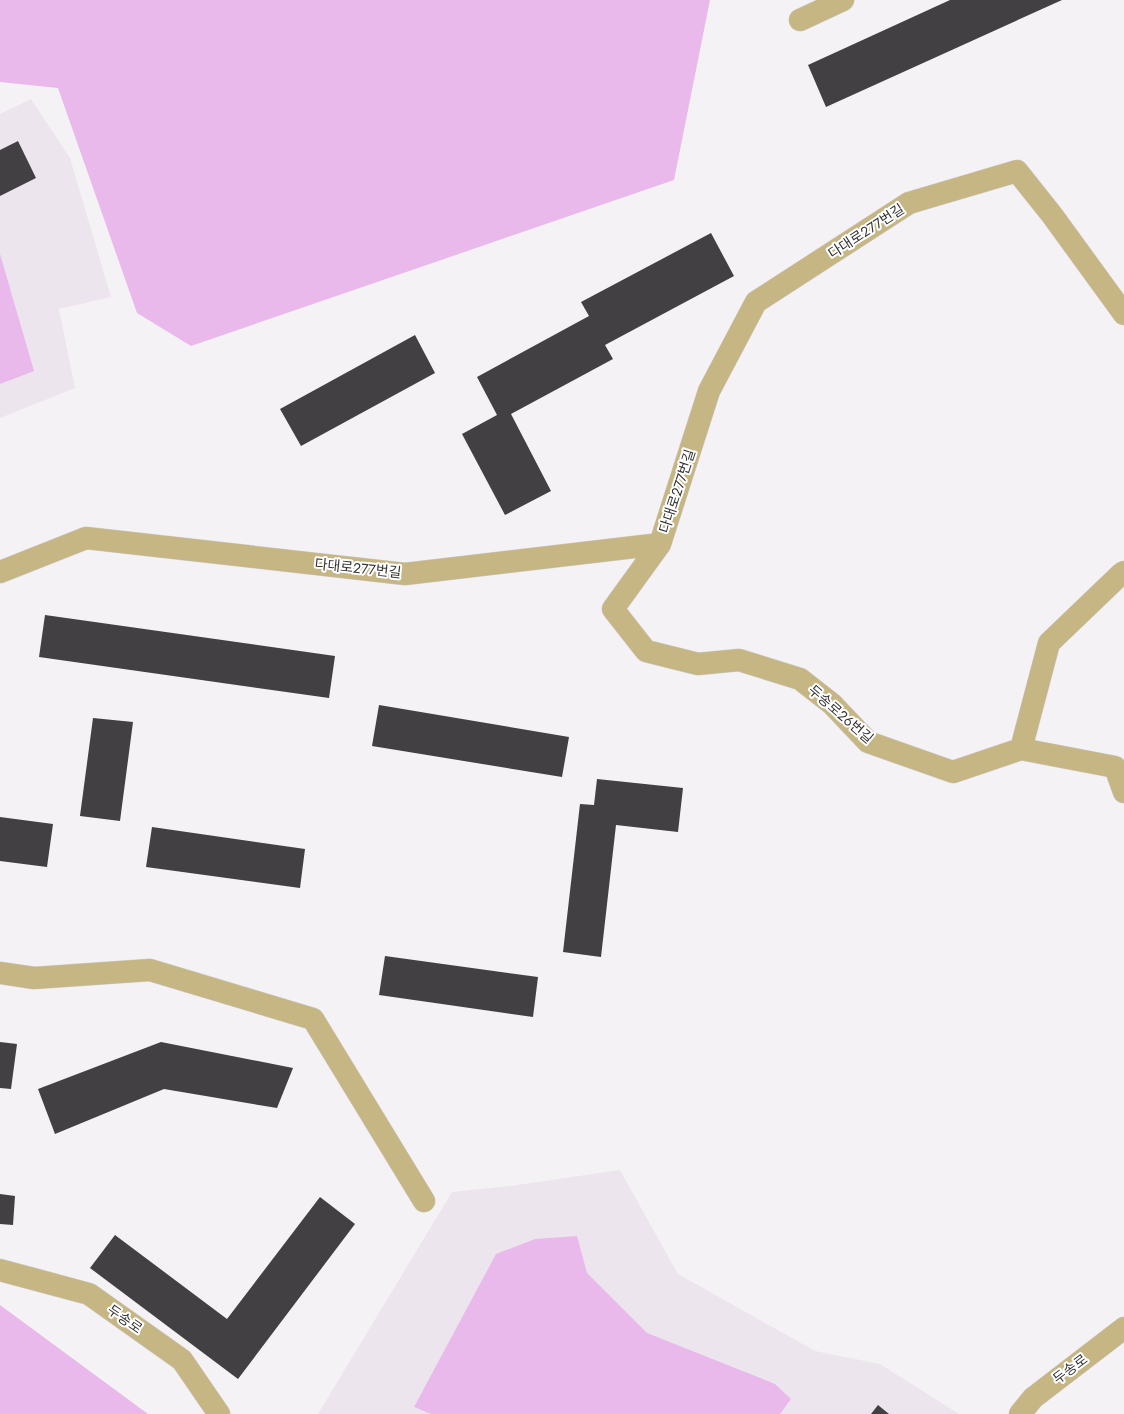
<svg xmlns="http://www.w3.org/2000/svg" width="1124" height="1414" font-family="Jost,'Noto Sans KR',sans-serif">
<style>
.built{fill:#ede5ed}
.green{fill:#e8b9ea}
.building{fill:#424042}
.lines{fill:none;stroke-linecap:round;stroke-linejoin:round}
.minor-casing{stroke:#d2d0d2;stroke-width:23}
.minor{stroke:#c5b683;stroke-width:22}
.labels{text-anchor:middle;stroke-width:4;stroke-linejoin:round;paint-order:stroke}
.street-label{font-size:14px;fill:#353435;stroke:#fff}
</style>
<rect width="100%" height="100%" fill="#f4f2f4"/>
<path class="built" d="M31,99L70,158L111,297L59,309L75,388L0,418V114Z
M620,1170L678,1274L815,1351L880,1364L959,1414H318L452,1192L510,1186Z"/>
<path class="green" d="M0,0H710L674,180L191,346L137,313L58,88L0,82Z
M0,254L34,371L0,384Z
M577,1236L587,1273L647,1333L775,1384L791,1399L780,1414H431L414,1407L496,1254L535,1239Z
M0,1305L148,1414H0Z"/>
<path class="building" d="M950,0H1062L826,107L808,65Z
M18,141L36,178L0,196V150Z
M711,233L734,276L605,345L613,359L511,414L551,491L505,515L462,434L497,415L477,377L589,316L581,302Z
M415,335L435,373L301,446L280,409Z
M45,615L335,656L329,698L39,657Z
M379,705L569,737L562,777L372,746Z
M93,718L133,722L120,821L80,816Z
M597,779L683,788L678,832L616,825L601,957L563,952L580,804L594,805Z
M0,817L53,824L47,867L0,861Z
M152,827L305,849L300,888L146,867Z
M385,956L538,977L533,1017L379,995Z
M0,1042L17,1044L11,1089L0,1088Z
M161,1042L293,1068L277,1108L164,1089L55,1134L38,1089Z
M0,1194L15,1196L13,1225L0,1224Z
M320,1197L355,1224L238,1379L90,1268L115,1235L227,1319Z
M878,1405L889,1414H871Z"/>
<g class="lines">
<g class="minor-casing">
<path id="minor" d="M800,20L843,0
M1124,314L1052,215L1017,171L909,203L756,302L709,391L660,544L613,609L646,651L698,664L739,660L800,679L832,704L868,742L953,772L1021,749L1115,767L1124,792
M0,572L86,538L405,574L660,544
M1021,749L1049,643L1121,574L1124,572
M0,973L34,978L150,970L313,1019L424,1201
M0,1270L89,1294L182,1360L219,1414
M1020,1414L1033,1398L1124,1328"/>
</g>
<use href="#minor" class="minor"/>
</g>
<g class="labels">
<g class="street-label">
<text transform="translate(866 231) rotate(-33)" y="5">다대로277번길</text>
<text transform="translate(677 491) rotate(-72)" y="5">다대로277번길</text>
<text transform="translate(358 568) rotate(6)" y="5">다대로277번길</text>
<text transform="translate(841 714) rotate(41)" y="5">두송로26번길</text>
<text transform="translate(125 1319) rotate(35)" y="5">두송로</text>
<text transform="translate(1070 1369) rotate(-37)" y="5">두송로</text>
</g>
</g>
</svg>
